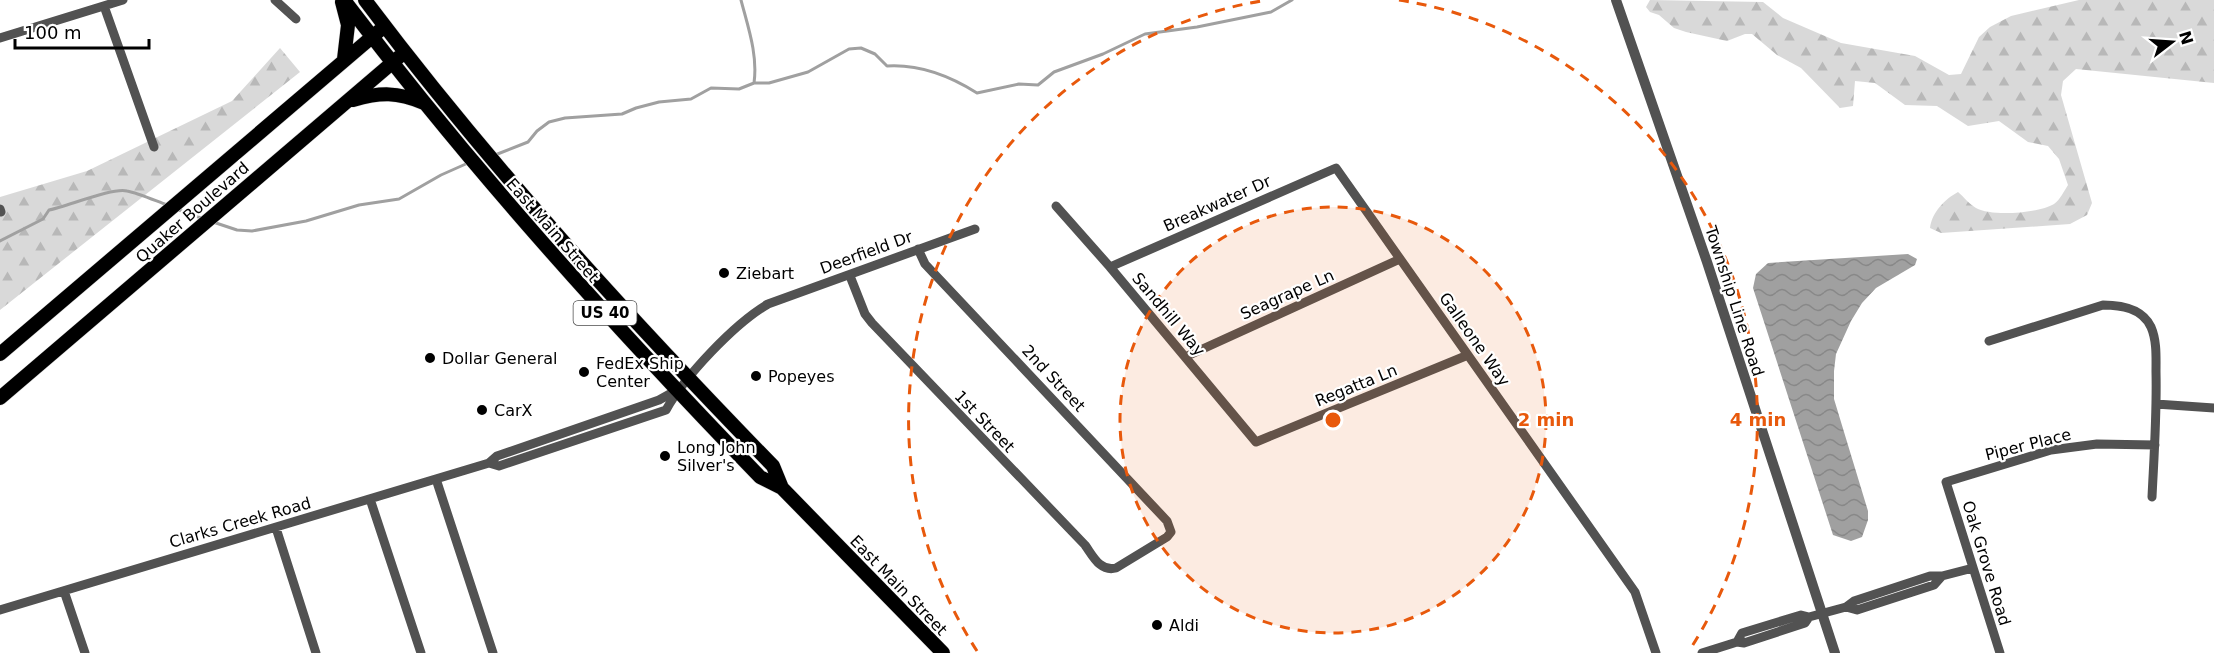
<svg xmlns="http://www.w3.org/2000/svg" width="2214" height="653" font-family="'DejaVu Sans',sans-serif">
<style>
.forest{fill:url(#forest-firs)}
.water{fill:url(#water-waves)}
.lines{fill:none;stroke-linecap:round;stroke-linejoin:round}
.stream{stroke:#a0a0a0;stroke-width:3}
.primary-casing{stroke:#dbdbdb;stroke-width:15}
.minor{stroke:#525252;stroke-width:9}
.tertiary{stroke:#525252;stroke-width:10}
.primary{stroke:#000;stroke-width:14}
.ring{fill:none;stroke:#e8590c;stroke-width:3;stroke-dasharray:10 8}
.poi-dot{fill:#000;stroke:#fff;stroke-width:2}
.labels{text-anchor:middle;stroke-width:4.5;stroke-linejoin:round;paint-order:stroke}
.shield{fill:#fff;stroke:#4c4c4c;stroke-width:1.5}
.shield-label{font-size:15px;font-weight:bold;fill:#000}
.street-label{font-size:16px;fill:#000;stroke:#fff}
.poi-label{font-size:16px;fill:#000;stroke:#fff;text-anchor:start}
.centre{fill:#e8590c;stroke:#fff;stroke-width:3}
.ring-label{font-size:18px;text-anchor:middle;font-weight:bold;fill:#e8590c;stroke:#fff;stroke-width:4.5;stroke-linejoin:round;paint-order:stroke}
</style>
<defs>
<pattern id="forest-firs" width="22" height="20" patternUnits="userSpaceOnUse" patternTransform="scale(1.5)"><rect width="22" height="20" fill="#d9d9d9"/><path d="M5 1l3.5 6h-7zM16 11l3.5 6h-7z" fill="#b8b8b8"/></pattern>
<pattern id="water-waves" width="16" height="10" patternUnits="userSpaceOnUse" patternTransform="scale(1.5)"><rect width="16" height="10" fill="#a0a0a0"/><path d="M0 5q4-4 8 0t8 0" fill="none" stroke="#888"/></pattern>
</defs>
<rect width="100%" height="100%" fill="#fff"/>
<path class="forest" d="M1650,0L1763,2L1783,18L1841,43L1915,56L1949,75L1961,74L1979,37L1990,27L2011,16L2079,0H2214V83L2076,69L2063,81L2061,95L2092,203L2087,215L2070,224L1941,233L1930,228C1932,212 1945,199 1958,192C1964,197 1969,204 1976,208C1992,217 2039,213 2054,204C2060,200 2064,191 2068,185L2059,159L2048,146L2028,142L1999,121L1968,126L1937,106L1905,105L1875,83L1855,81L1853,106L1840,108L1801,68L1777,55L1752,34H1745L1727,41L1686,32L1674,28L1659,15L1650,12L1646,7Z
M280,48L300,72L0,310V197L87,171L232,101Z"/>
<path class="water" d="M1908,254L1917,259L1915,265L1876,288L1862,303L1851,321L1836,354L1834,371V399L1868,511V520L1862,537L1851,541L1833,535L1753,288L1756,274L1768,263Z"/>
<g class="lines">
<path class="stream" d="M741,0C748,27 758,55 754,83
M495,155L528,142L537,131L549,122L565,118L622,114L636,108L659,102L691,99L711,88L739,89L754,83H769L808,72L849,49L861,48L875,54L887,66C919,64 950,76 977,93L1019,84L1038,85L1054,72L1103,54L1145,34L1197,27L1271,12L1292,0
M176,209L204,219
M213,222L237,230L252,231L306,221L359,205L399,199L441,175L468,163
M0,241L43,219L49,210C66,207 113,187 127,191C138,193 156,201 167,205"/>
<g class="primary-casing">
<path id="primary" d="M344,0C472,169 613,325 760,477L782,488L943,653
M365,0C489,165 629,318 773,466L782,488
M342,2L348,25L344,59
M353,100C381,92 397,92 424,103
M0,354L379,31
M0,398L399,57"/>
</g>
<path class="minor" d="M275,0L296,19
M104,6L154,147
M0,38L123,0
M1056,206L1110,267L1256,442L1468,355
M0,209L1,212
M1110,267L1336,168L1635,592L1656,653
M850,276L865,314L872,323L1085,545C1093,556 1100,572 1116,568L1167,537L1171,532L1167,521L925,264L918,249
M1989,341L2103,305C2121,305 2142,308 2151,327C2157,341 2156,357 2156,372C2157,414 2154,456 2152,497
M1185,357L1400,259
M2156,404L2214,408
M489,463L499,466L666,410C685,376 734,324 768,304L975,229
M436,479L493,653
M370,499L421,653
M276,528L316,653
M1942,576L1934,585L1857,610L1846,607L1854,601L1930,576H1942L1973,568
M64,591L85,653
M0,610L489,463L497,456L659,400L677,390
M1737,642L1742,633L1801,615L1809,617L1846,607
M1702,653L1737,642L1744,643L1805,623L1809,617
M2000,653L1946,482L2051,450L2097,444L2155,445"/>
<path class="tertiary" d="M1616,0L1707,262L1835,653"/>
<use href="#primary" class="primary"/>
</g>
<circle cx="1333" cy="420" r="213" fill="#e8590c" fill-opacity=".12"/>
<g class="ring">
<circle cx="1333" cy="420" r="213"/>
<path d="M977 651A425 425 0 0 1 1267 0M1399 0A425 425 0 0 1 1689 651"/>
</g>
<g class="poi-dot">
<circle cx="724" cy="273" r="6"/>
<circle cx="430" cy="358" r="6"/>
<circle cx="584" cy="372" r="6"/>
<circle cx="756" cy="376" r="6"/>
<circle cx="482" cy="410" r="6"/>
<circle cx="665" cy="456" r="6"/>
<circle cx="1157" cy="625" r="6"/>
</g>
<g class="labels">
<rect class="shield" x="573.5" y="301" width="63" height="24" rx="4.5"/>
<g class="shield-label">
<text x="605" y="318">US 40</text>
</g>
<g class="street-label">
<text transform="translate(1217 203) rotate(-24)" y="6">Breakwater Dr</text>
<text transform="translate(192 212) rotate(-41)" y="6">Quaker Boulevard</text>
<text transform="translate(553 230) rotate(49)" y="6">East Main Street</text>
<text transform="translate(866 252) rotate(-20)" y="6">Deerfield Dr</text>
<text transform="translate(1287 294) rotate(-24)" y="6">Seagrape Ln</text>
<text transform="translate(1735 301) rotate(72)" y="6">Township Line Road</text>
<text transform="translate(1169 314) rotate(50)" y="6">Sandhill Way</text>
<text transform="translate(1475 339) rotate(55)" y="6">Galleone Way</text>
<text transform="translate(1054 378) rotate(47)" y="6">2nd Street</text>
<text transform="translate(1356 385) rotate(-22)" y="6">Regatta Ln</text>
<text transform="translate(985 421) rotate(46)" y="6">1st Street</text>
<text transform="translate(2028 444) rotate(-14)" y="6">Piper Place</text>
<text transform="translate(240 522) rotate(-16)" y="6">Clarks Creek Road</text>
<text transform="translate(1987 563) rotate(73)" y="6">Oak Grove Road</text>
<text transform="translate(899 585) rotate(46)" y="6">East Main Street</text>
</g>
<g class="poi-label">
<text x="736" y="279">Ziebart</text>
<text x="442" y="364">Dollar General</text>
<text x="596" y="369">FedEx Ship<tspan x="596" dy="18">Center</tspan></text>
<text x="768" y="382">Popeyes</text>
<text x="494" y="416">CarX</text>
<text x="677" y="453">Long John<tspan x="677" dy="18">Silver's</tspan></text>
<text x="1169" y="631">Aldi</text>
</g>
</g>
<circle cx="1333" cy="420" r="9" class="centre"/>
<g class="ring-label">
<text x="1546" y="426">2 min</text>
<text x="1758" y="426">4 min</text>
</g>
<g transform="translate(2172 42) rotate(73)" stroke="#ffffff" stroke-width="4.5" paint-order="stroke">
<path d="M0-4.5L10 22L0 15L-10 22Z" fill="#000000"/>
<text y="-9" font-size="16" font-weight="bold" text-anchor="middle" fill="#000000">N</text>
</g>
<path d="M15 39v9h134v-9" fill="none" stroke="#000000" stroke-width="3"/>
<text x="24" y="39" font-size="18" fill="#000000" stroke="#ffffff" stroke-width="4.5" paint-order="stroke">100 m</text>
</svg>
